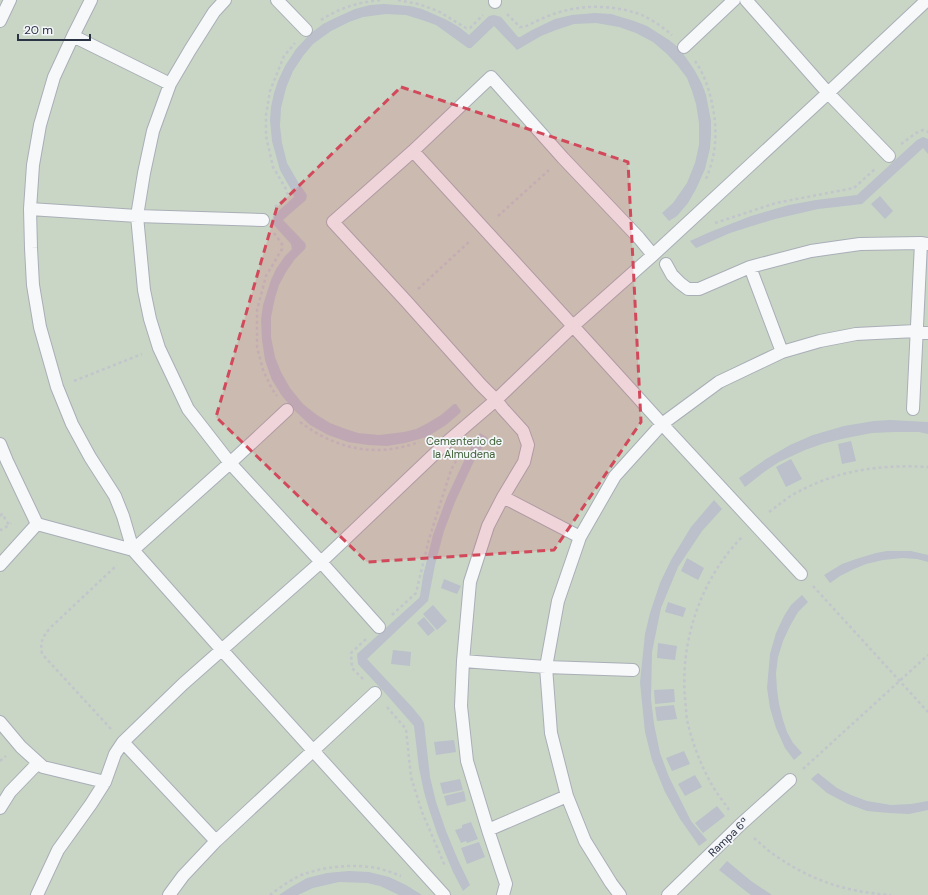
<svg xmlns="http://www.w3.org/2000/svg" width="928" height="895" font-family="'DM Sans',sans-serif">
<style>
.green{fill:#c9d6c5}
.building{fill:#bbc0ca}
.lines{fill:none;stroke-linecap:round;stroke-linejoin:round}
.service-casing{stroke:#a9aeb7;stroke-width:14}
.path{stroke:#c2c5cb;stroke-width:2.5;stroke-dasharray:3 3;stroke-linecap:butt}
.service{stroke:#f7f8fa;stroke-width:12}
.marked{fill:#d1495b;fill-opacity:0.2;stroke:#d1495b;stroke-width:3;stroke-dasharray:8 5;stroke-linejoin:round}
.labels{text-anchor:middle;stroke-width:3.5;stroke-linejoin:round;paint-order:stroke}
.park-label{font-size:11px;fill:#3f6138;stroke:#f4f6f9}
.street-label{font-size:11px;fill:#2b3445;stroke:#f4f6f9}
</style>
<rect width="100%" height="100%" fill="#e4e7ec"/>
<path class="green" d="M0,0H928V895H0Z"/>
<path class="building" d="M384,4L410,6L422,9L447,20L459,27L469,35L489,16L494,15L501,17L518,37H520L532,30L555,19L572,15L595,13L611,14L634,21L647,26L669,40L679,48L689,62L695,71L702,84L706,95L711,121V134L710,148L705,169L696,189L688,203L677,216L669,221L662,213L673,203L687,183L695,163L699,145V123L696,104L692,91L687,78L678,66L667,54L653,42L636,33L619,27L596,23L574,24L556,30L541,36L517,50L494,26L471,48H468L436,25L422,20L406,15L386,14L363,17L349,22L331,31L313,44L303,56L293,71L286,88L281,108L280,126L282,143L287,163L298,182L307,195L306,200L283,220L305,243L306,246L305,249L295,259L286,272L279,285L275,298L271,317V337L275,357L281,372L290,388L303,404L317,415L330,423L343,428L358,433L379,435L404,432L416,429L426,424L441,415L454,404H456L461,411L460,413L446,425L427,437L405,443L387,446L368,445L348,442L328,435L310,425L295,411L282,396L272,380L269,372L265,360L262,340L261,320L263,305L271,280L276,269L285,256L292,249L291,244L272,223L273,216L294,197L293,193L280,170L272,141L270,120L271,107L274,93L278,81L285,66L296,49L311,33L323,24L335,18L355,9L370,5Z
M923,137L928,139V154L923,148L862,204L818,209L775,219L752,226L730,233L696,248L690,241L710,232L751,216L789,205L816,200L857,195L917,140Z
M880,196L893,211L885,219L871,204Z
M890,420L928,422V434L919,432H894L872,433L846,438L825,443L805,450L779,462L764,472L745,487L739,478L766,459L790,445L813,435L844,426L874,421Z
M480,433L488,438L474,461L455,502L444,531L435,565L428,601L367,659L412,707L421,718L424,723L430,777L436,802L446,831L458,860L470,885L463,891L453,872L443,848L437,833L429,809L424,792L419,768L414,726L386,694L358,664L357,654L419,598L420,596L423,576L433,535L447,497L463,463L474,441Z
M851,441L856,461L842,464L838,444Z
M791,459L802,479L786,487L776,467Z
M714,500L722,509L702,531L678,567L661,608L652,652L651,699L654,724L660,753L669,777L691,821L707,840L699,846L680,819L665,792L652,760L645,732L640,682L645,634L650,613L660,583L671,560L691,527Z
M887,551H911L928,555V562L917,559L902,558L883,560L866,564L854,569L840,576L830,583L824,575L842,564L856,559L876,553Z
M687,558L704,568L698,580L681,571Z
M444,579L461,586L457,594L441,588Z
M802,595L808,602L798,612L790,626L783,641L778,657L776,673L777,690L779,704L783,720L787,732L793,743L802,753L794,760L785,748L776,728L770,708L767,688L770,654L776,633L784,616L791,605Z
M668,602L686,608L683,617L665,612Z
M433,605L447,621L437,630L423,614Z
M424,617L435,630L428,636L417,623Z
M658,643L677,646L675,660L657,658Z
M393,650L411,652L410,666L391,664Z
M674,689L675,702L655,704L654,690Z
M674,705L677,719L657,721L655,707Z
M454,740L456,752L436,755L434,742Z
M684,751L690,764L672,771L666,758Z
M818,773L837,788L851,795L867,801L891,805L911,804L928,801V810L909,814L889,813L867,811L848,804L827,793L811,779Z
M695,775L702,787L685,796L678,784Z
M460,779L463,790L443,794L440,783Z
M464,791L466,801L447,806L444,796Z
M717,806L725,816L703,833L695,823Z
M471,822L478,839L467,843L466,841L461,843L455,830L462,828V825Z
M479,842L485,857L467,864L461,848Z
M727,861L751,881L772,895H751L743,889L719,870Z
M349,871L369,872L389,877L406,885L422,895H399L380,886L367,883L339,882L313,888L298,895H279L291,887L307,878L327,873Z"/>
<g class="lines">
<g class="service-casing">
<path id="service" d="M91,0L73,36L54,77L40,125L33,165L30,209L31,248L33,285L40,327L57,387L72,424L90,457L115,496L123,516L133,550L221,649L444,895
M225,0L214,12L190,50L170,84L153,131L144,173L137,216L144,290L150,319L159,348L188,409L230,463L321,562L379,627
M277,0L306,30
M746,0L828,93L889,156
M495,2V0
M0,21L10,0
M73,36L170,84
M684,47L734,0
M413,151L573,326L662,424L801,574
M30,209L137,216L263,220
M666,264L672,275L680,283L688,289H699L750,267L811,251L860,244L921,243L928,244
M750,267L782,352
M913,409L921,243
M0,444L7,461L37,524
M503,497L580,537
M37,524L133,550
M133,550L230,463L287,410
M0,565L37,524
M463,661L546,667L633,670
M0,722L21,747L43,767L105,782
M123,742L216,841
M0,808L10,792L38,763
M488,830L567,796
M37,895L58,850L91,804L105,782L115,754L123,742L183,684L321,562L447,442L496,400L573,326L653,255L828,93L927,0
M169,895L183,876L216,841L375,693
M503,895L506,884L488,830L467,761L461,706L463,661L470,582L488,526L503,497L524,462L528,445L523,431L503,409L496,400L481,385L406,301L333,222L413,151L491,77L563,158L639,238L653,255
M620,895L611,883L585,841L567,796L551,733L546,667L558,601L580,537L615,476L662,424L719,382L782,352L820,341L856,334L916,331L928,333
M668,895L740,825L790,780"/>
</g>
<path class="path" d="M398,0L418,4L438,11L466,28H470L483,15
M507,14L520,27H524C537,21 550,14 564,11C588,4 621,6 644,16C654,21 664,28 672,35
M321,20C339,8 359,2 381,0
M695,61C702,71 707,83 710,95C718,125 718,152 705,181
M901,144L916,133L923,130L928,132
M275,207L288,196L286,189L273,167L266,136V115L270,91L284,56L295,43
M498,216L549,170
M715,223L776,203L854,188L876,168
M274,233L282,244V249L266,276L257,310V347L263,370L272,389L277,396
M418,289L470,241
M74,381L142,354
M300,422C336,449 375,458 419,442
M769,512C776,507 782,502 789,497C832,471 878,464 928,467
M0,516L2,514L9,525L11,523
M0,529L1,530L9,525
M813,586L928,712
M392,615L416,593L429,539L451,470L457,459
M363,679L352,668L351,653L366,639
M387,707L406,729L411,777L422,812L445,866
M111,729L42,654C40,642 42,638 50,628L117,565
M0,761L6,756
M803,769L928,655
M729,810C724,802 717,794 712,785C701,766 692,742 687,720C686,713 686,706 685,699C680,640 701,579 742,537
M754,838C760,843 766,849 773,854C810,880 845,892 891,895
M270,895C279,888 296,876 307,873C329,866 354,864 377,868C385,870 393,873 401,876"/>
<use href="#service" class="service"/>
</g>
<path class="marked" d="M401,87L628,162L641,422L554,550L367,562L216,417L277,207Z"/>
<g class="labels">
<g class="park-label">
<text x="464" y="445">Cementerio de<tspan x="464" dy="13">la Almudena</tspan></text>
</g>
<g class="street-label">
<text transform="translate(728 837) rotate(-44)" y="4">Rampa 6ª</text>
</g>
</g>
<path d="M18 34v6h72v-6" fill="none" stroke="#2b3445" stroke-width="2"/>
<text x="24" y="34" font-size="12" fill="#2b3445" stroke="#f4f6f9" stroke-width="3" paint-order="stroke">20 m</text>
</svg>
